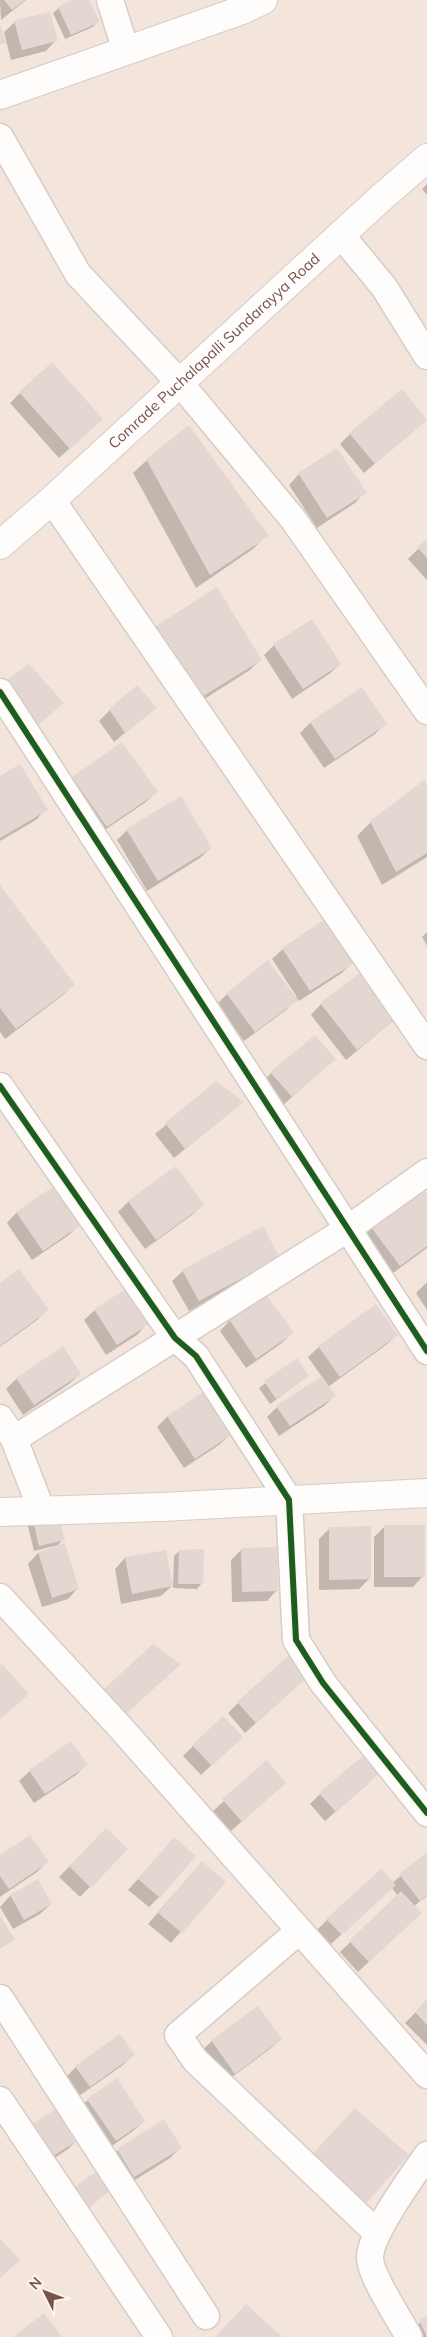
<svg xmlns="http://www.w3.org/2000/svg" width="427" height="2337" font-family="Mulish,sans-serif">
<style>
.residential{fill:#f3e5db}
.shadow{fill:#0003}
.building{fill:#e4d7d2}
.lines{fill:none;stroke-linecap:round;stroke-linejoin:round}
.minor-casing{stroke:#d6ccc8;stroke-width:29}
.tertiary-casing{stroke:#d6ccc8;stroke-width:30}
.minor{stroke:#fefdfc;stroke-width:26}
.tertiary{stroke:#fefdfc;stroke-width:28}
.cycleway-casing{stroke:#fff4ec;stroke-width:9}
.cycleway{stroke:#1b5e20;stroke-width:6}
.labels{text-anchor:middle;stroke-width:4;stroke-linejoin:round;paint-order:stroke}
.street-label{font-size:15px;fill:#775249;stroke:#fff4ec}
</style>
<rect width="100%" height="100%" fill="#f7f1eb"/>
<path class="residential" d="M0,0H427V2337H0Z"/>
<path class="shadow" d="M0,0H26L1,20Z
M75,0H88L98,21L93,27L65,39L53,13L59,8Z
M15,22L56,40L46,51L11,60L4,32Z
M427,184V195L422,189Z
M20,393L91,429L59,458L10,403Z
M415,430L364,473L340,444L350,434Z
M147,460L267,535L253,549L196,588L133,473Z
M299,474L365,492L355,503L317,528L289,485Z
M427,540V580L408,559Z
M156,626L260,660L250,670L190,708L146,637Z
M274,645L340,664L329,674L292,699L264,655Z
M362,689L385,724L375,734L324,768L300,733L310,723Z
M155,708L114,742L99,721L110,710Z
M0,778L46,809L36,820L0,841Z
M73,778L156,792L146,802L96,836L63,789Z
M427,786V857L382,885L357,836L371,822Z
M127,830L211,848L200,858L147,891L117,840Z
M0,887L73,985L63,995L5,1039L0,1032Z
M427,932V946L422,937Z
M283,949L352,962L342,973L299,1001L297,998L286,1010L244,1041L217,1004L227,994L297,997L272,959Z
M321,1004L400,1015L346,1060L311,1015Z
M334,1059L281,1107L261,1084L271,1073Z
M217,1083L242,1103L174,1158L155,1134Z
M175,1168L202,1205L192,1215L145,1249L118,1212L128,1202Z
M427,1196V1248L389,1276L362,1238L372,1228Z
M17,1212L79,1225L69,1235L32,1260L7,1223Z
M268,1268L189,1311L172,1281L183,1271Z
M427,1282V1310L416,1293Z
M0,1285L47,1310L37,1320L0,1347Z
M95,1310L147,1324L137,1335L106,1355L84,1320Z
M230,1320L292,1333L282,1343L246,1368L220,1331Z
M397,1335L386,1345L328,1387L334,1396L324,1406L279,1436L267,1417L277,1407L322,1377L308,1357L319,1347Z
M296,1360L308,1376L270,1404L259,1388Z
M80,1374L69,1384L23,1415L6,1389L16,1379Z
M203,1393L230,1435L219,1445L184,1468L157,1427L167,1417Z
M33,1521L63,1539L58,1545L34,1551L28,1526Z
M384,1527L423,1576L413,1587H374V1537Z
M330,1528L370,1578L359,1589L319,1590V1539Z
M64,1545L78,1588L68,1599L42,1607L28,1564L38,1553Z
M241,1550L277,1590L267,1601L232,1602L231,1560Z
M179,1551L202,1583L197,1589L173,1588L174,1556Z
M125,1558L172,1586L161,1596L121,1604L115,1569Z
M297,1686L245,1733L228,1713L238,1703Z
M193,1746L231,1747L201,1775L183,1756Z
M267,1762L274,1793L231,1831L213,1811Z
M86,1765L76,1775L34,1803L19,1781L30,1771Z
M369,1783L325,1821L310,1804L320,1794Z
M106,1830L127,1849L80,1897L59,1877Z
M174,1839L159,1897L149,1907L128,1890Z
M427,1854V1896L414,1906L410,1923L358,1972L340,1952L398,1896L392,1888L331,1944L317,1930L327,1920L392,1883Z
M0,1857L47,1862L37,1872L0,1897Z
M192,1873L224,1882L171,1943L148,1924Z
M38,1881L51,1904L40,1914L13,1929L0,1907L10,1896Z
M427,2001V2045L405,2023Z
M258,2007L281,2039L270,2049L224,2083L201,2051L212,2041Z
M133,2055L123,2065L79,2096L66,2077L76,2067Z
M88,2100L144,2121L133,2131L105,2151L77,2110Z
M33,2125L78,2139L68,2149L43,2166L23,2136Z
M180,2148L170,2158L124,2187L107,2160L118,2150Z
M75,2188L110,2190L78,2216Z
M427,2318V2337H419L414,2327Z"/>
<path class="building" d="M4,0H25L12,10Z
M72,0H89L100,22L71,35L58,7Z
M50,12L58,41L22,50L14,20Z
M0,25L6,43L0,44Z
M52,362L103,419L70,449L19,392Z
M402,389L427,420L375,464L349,433Z
M189,425L269,536L210,575L146,459Z
M337,448L367,493L327,518L298,473Z
M427,539V558L417,547Z
M217,587L262,660L200,698L156,626Z
M312,619L341,664L303,689L273,644Z
M29,664L64,703L34,728L1,684Z
M137,685L157,708L125,733L109,709Z
M362,687L387,724L335,759L310,722Z
M122,742L158,792L107,827L72,777Z
M20,764L48,810L0,838V776Z
M424,780L427,784V853L396,872L370,821Z
M181,796L212,848L158,881L126,829Z
M0,885L75,985L16,1029L0,1008Z
M325,919L354,963L310,991L282,948Z
M268,960L298,1000L255,1032L226,993Z
M365,969L401,1015L357,1050L320,1003Z
M315,1035L336,1059L292,1097L270,1072Z
M216,1081L244,1102L185,1149L165,1123Z
M176,1166L204,1205L156,1240L128,1201Z
M54,1186L81,1225L43,1251L16,1212Z
M423,1189L427,1194V1246L400,1266L371,1227Z
M263,1226L280,1258L199,1301L182,1270Z
M19,1269L49,1310L0,1346V1283Z
M126,1289L149,1324L117,1345L94,1309Z
M266,1294L294,1333L256,1359L229,1319Z
M376,1304L398,1335L340,1377L318,1346Z
M63,1346L81,1374L34,1405L16,1378Z
M297,1358L309,1376L276,1399L264,1381Z
M322,1376L336,1396L290,1426L276,1406Z
M203,1392L231,1435L195,1459L167,1416Z
M58,1513L65,1540L39,1546L33,1520Z
M384,1525H425V1577H384Z
M371,1526V1579L329,1580V1527Z
M65,1543L79,1589L52,1598L38,1552Z
M277,1547L278,1591L242,1592L241,1548Z
M204,1549L203,1584H178L179,1550Z
M166,1550L173,1586L132,1594L125,1557Z
M153,1644L181,1664L125,1715L104,1689Z
M289,1655L309,1676L256,1723L237,1702Z
M2,1664L29,1694L0,1719V1666Z
M223,1716L243,1737L212,1766L192,1745Z
M71,1741L88,1765L45,1794L29,1770Z
M365,1754L381,1772L336,1812L319,1793Z
M267,1760L286,1783L242,1822L222,1799Z
M106,1828L128,1849L91,1888L69,1866Z
M30,1835L49,1862L9,1889L0,1876V1855Z
M174,1837L196,1856L160,1898L138,1879Z
M427,1852V1895L420,1901L399,1874Z
M202,1861L226,1882L182,1933L158,1913Z
M381,1869L396,1885L342,1935L326,1919Z
M38,1879L52,1904L24,1920L10,1895Z
M401,1891L422,1913L369,1962L349,1941Z
M0,1916L15,1939L0,1949Z
M427,1999V2025L415,2012Z
M258,2006L282,2039L235,2074L211,2040Z
M120,2034L135,2055L90,2087L75,2066Z
M117,2078L145,2121L116,2141L87,2099Z
M59,2107L80,2139L53,2156L32,2124Z
M355,2108L409,2155L362,2208L308,2159Z
M164,2119L182,2148L134,2177L117,2149Z
M97,2171L111,2190L89,2207L74,2187Z
M0,2238L20,2260L0,2278Z
M246,2304L282,2337H215Z
M44,2313L62,2337H13Z
M427,2316V2337L419,2320Z"/>
<g class="lines">
<g class="minor-casing">
<path id="minor" d="M110,0L126,51
M0,137L78,274L180,383L293,519L427,711
M341,235L384,287L427,356
M52,500L427,1046
M0,692L427,1351
M0,1086L175,1338L196,1356L289,1500L296,1640L323,1683L427,1813
M0,1418L14,1439L42,1511
M14,1439L349,1228L427,1172
M0,1597L120,1727L427,2075
M299,1931L178,2035L195,2060L377,2233
M0,1998L206,2316
M0,2100L159,2337
M409,2337C400,2320 370,2275 370,2258C370,2233 412,2177 427,2155"/>
</g>
<g class="tertiary-casing">
<g id="tertiary">
<path d="M0,95L242,10L263,0"/>
<path id="s1" d="M0,545L52,500L382,197L427,158"/>
<path d="M0,1512L162,1507L427,1493"/>
</g>
</g>
<use href="#minor" class="minor"/>
<use href="#tertiary" class="tertiary"/>
<g class="cycleway-casing">
<path id="cycleway" d="M0,692L427,1351
M0,1086L175,1338L196,1356L289,1500L296,1640L323,1683L427,1813"/>
</g>
<use href="#cycleway" class="cycleway"/>
</g>
<g class="labels">
<g class="street-label">
<text dy="5" stroke="none"><textPath href="#s1" startOffset="289">Comrade Puchalapalli Sundarayya Road</textPath></text>
</g>
</g>
<g transform="translate(45 2292) rotate(312)" stroke="#fff4ec" stroke-width="4" paint-order="stroke">
<path d="M0-4L9 19L0 12L-9 19Z" fill="#775249"/>
<text y="-8" font-size="14" font-weight="bold" text-anchor="middle" fill="#775249">N</text>
</g>
</svg>
